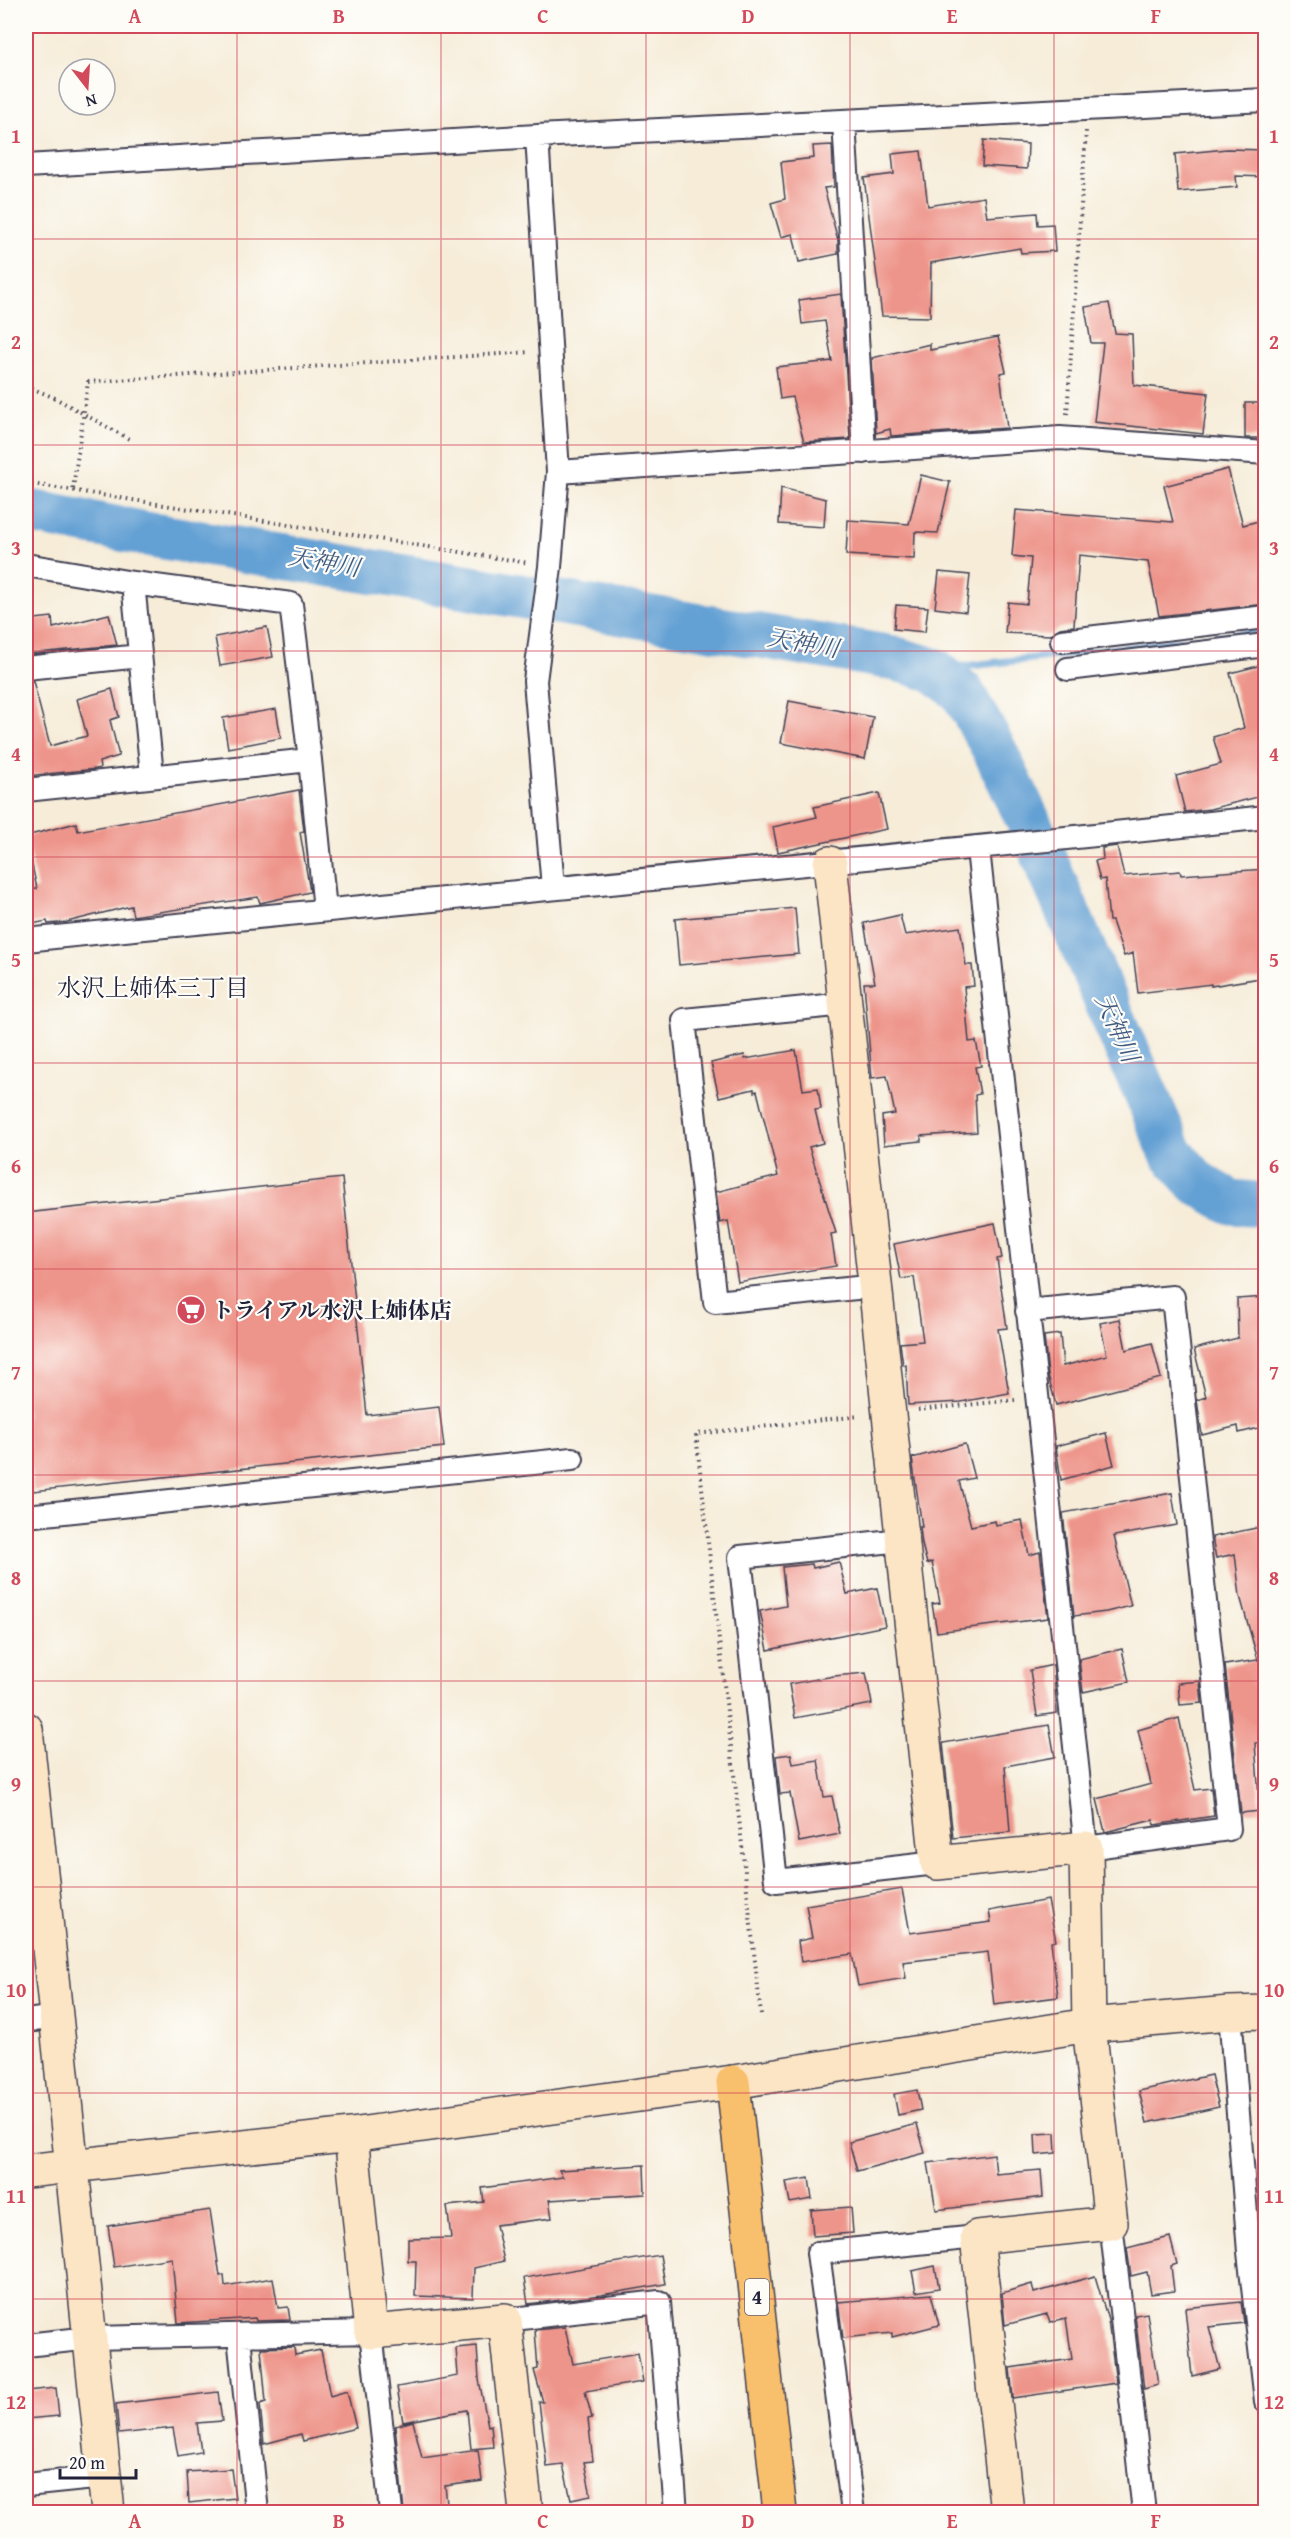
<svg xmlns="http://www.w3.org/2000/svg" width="1291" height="2538" font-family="'Gentium Book Plus','Noto Serif JP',serif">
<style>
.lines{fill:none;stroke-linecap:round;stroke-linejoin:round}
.stream{stroke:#64a0d4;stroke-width:8}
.river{stroke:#64a0d4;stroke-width:45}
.building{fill:#ee958b}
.street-casing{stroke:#424053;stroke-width:26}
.secondary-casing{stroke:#424053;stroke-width:36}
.highway-casing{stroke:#424053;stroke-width:36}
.path{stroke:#424053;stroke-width:4;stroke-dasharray:1.5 4.5;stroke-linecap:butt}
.street{stroke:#fff;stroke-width:22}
.secondary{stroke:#fce5c4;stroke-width:33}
.highway{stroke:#f8bf6c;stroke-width:33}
.grid{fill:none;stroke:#d1495b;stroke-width:1.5;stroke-opacity:0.55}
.labels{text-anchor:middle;stroke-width:4.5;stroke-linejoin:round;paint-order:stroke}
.shield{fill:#fdfcf7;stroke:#646373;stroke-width:1.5}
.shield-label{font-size:21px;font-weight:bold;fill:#22223b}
.poi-label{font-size:22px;font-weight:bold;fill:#22223b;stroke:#fdfcf7;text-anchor:start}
.water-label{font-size:24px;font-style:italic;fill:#405b80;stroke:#fdfcf7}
.neighbourhood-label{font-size:24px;fill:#22223b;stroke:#fdfcf7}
.neatline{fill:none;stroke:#d1495b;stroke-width:2}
.grid-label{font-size:20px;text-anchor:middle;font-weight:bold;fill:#d1495b}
</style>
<rect width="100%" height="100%" fill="#fdfcf7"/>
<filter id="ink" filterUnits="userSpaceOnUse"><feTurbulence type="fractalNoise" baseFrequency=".0167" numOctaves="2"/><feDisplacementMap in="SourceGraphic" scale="12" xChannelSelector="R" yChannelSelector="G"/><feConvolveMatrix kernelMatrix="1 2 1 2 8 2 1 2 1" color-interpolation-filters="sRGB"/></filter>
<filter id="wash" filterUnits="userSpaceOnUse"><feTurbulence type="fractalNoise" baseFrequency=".008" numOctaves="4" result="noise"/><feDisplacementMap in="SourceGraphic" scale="24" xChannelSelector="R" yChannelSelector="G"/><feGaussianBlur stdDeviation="1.35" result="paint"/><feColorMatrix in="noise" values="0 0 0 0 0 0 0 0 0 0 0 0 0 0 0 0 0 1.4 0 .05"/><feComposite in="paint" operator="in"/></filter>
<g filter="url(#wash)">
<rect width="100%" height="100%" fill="#f6ecd8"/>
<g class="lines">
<path class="stream" d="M934,670L1266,631"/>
<path class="river" d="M26,511L152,535L893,658L934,670L962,692L995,751L1027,818L1172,1154L1198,1183L1231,1202L1266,1205"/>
</g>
<g id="blocks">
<path class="building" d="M984,140L1028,144L1027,169L982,166Z
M832,145L834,187L824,188L838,240V254L799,262L793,234L781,237L771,203L785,199L781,162L814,158L813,146Z
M1227,149L1266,150V177L1236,176L1237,187L1178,192L1175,154Z
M921,151L928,206L984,197L987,217L1037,213L1038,225L1053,224L1055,251L1021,253L1020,248L931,263L930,317L882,316L864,178L894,174L892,154Z
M841,294L850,439L804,442L792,397L780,399L776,367L832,361L825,321L802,324L799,300Z
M1109,303L1115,333L1132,334L1134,385L1208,393L1203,434L1094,422L1103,343H1091L1085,307Z
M998,337L1006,372L1000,373L1007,428L891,436L890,429L876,433L872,358L930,344V350Z
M1245,403H1266V438H1245Z
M1228,469L1243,525L1266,519V604L1159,616L1148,562L1079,555L1074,626L1060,628L1050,635L1005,633L1008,602L1027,604L1031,558L1012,556L1016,510L1173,522L1164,486Z
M921,475L950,482L938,533L915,532L914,559L846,555L848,520L909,524Z
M781,488L826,499L824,527L779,524Z
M939,572L970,575L966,612L935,608Z
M896,605L928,607L925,632L894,629Z
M109,614L117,645L26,654V620L52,617L53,628Z
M267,627L273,657L220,666L215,637Z
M1266,664V795L1210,809L1185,812L1176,776L1221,764L1213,737L1244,728L1230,673Z
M26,681H33L50,746L87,736L77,699L112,689L119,717L110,720L119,756L99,762L100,768L96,769L26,776Z
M789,701L873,717L865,759L781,743Z
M276,709L281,738L228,748L223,718Z
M299,790L304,831L300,832L310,892L260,903L258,897L133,916L131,906L67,922L48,924L47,921L26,925V891L37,889L26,836L76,823L78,831Z
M879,793L887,829L778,852L773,827L817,817L814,807Z
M1117,846L1124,876L1180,871L1181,875L1266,869V977L1211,986V984L1138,993L1133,953L1124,956L1112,921H1109L1105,879L1100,880L1095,861L1103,859L1102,848Z
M795,908L799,954L679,965L675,919Z
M900,915L905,935L960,927L966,965H972L974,986L964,987L969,1042L976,1041L981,1066L975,1067L980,1094L975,1095L977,1132L921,1136V1141L884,1145L882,1116L895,1114L887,1076L872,1078L864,983H875L864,923Z
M796,1050L803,1090L818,1088L821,1109L815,1110L823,1143L809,1147L836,1233L831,1234L836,1266L738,1282L728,1221L720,1223L716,1192L778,1176L757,1091L754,1092V1089L719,1097L711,1063L744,1055L745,1059Z
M342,1178L367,1415L439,1407L444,1447L33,1491L26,1421V1213Z
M995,1223L1002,1258L997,1259L1007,1328L998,1329L1009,1393L961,1402L908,1405L906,1365H903L900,1343L923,1341L914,1277L901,1279L894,1244Z
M1266,1297V1426L1239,1433L1238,1426L1202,1435L1197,1400L1206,1397L1194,1349L1238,1338L1237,1299Z
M1120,1319L1126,1350L1152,1343L1161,1378L1056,1405L1048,1375L1044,1336L1060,1334L1063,1366L1107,1355L1100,1323Z
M1106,1433L1114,1465L1061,1480L1056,1446Z
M965,1444L974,1478L959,1481L971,1526L995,1521L996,1525L1022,1520L1029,1555L1040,1552L1048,1618L937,1632L932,1604L940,1603L932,1562L927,1564L922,1544L920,1527H922L912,1458Z
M1172,1493L1177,1525L1114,1536L1131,1606L1106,1612L1074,1616L1063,1513Z
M1266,1526V1741L1255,1743L1260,1811L1241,1813L1225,1665L1258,1660L1240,1596L1235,1554L1216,1558L1212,1537Z
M839,1562L847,1594L877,1588L885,1626L768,1650L760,1611L786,1606L782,1567L812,1564L813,1568Z
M1122,1649L1129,1682L1083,1692L1079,1659Z
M1053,1665L1057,1713L1037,1716L1030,1670Z
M866,1673L872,1704L795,1718L789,1684L834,1676Z
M1200,1681L1202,1703L1180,1705L1178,1683Z
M1179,1718L1195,1790L1211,1788L1214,1816L1154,1825L1153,1820L1105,1832L1097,1799L1151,1784L1138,1730Z
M1049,1725L1055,1757L1005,1766L1010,1832L953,1838L943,1743Z
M791,1754L793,1764L818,1760L824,1797L832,1796L840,1834L799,1842L790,1793L780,1794L776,1756Z
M902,1889L910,1933L991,1922L989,1911L1048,1900L1056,1941L1051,1942L1058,1997L994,2005L988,1952L903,1962L906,1978L858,1986L852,1954L801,1962L798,1941L812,1938L806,1905Z
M1211,2075L1219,2107L1147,2123L1139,2091Z
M917,2090L921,2110L898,2115L894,2094Z
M917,2124L925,2153L857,2171L849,2142Z
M1055,2133L1056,2153L1036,2155L1035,2134Z
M994,2154L996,2174L1041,2170L1043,2197L936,2210L928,2163Z
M644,2165L645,2194L549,2200L552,2218L496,2225L504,2261L474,2268L473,2298L415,2296L416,2261H408V2239L451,2238L447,2206L484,2202L482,2188L563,2177L559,2170Z
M809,2178L812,2199L790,2203L786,2182Z
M851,2207L853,2233L813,2236L811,2210Z
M210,2210L220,2276L224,2275L225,2286L273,2278L278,2308L288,2307L290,2320L256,2321L255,2318L178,2323L172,2258L114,2267L108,2226Z
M1170,2237L1177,2264L1171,2266L1174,2291L1151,2294L1147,2272L1131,2276L1127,2248Z
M660,2255L665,2284L601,2295L528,2304L524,2278Z
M935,2266L939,2288L916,2292L912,2271Z
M1095,2276L1108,2320L1116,2383L1013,2398L1010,2368L1072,2359L1066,2318L1050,2322L1047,2314L1005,2325L1002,2293L1032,2284L1034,2293Z
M931,2294L939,2325L892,2337V2333L843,2338L838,2302Z
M1241,2302L1244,2323L1209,2327L1220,2369L1192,2376L1185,2308Z
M1147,2313L1158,2385L1144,2389L1135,2315Z
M565,2327L573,2364L638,2353L643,2382L585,2391L592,2418L588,2419L593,2461L584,2462L591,2495L571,2499L563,2465L547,2467L539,2402H543L534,2370L538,2369L535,2330Z
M477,2346L479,2380L488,2426L491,2425L493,2447L471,2449L467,2410L403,2422L397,2387L458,2376L456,2348Z
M294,2347L295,2355L321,2350L330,2396L347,2391L356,2428L303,2441L301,2434L264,2444L260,2404L266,2402L261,2348Z
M56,2388L59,2416L26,2419V2391Z
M218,2392L222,2421L197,2423L201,2452L178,2456L173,2428L119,2434L116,2404Z
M413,2421L422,2458L478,2450L482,2481L445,2486L448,2512H404L395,2426Z
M231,2469L235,2498L189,2503L187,2472Z"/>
</g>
</g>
<g filter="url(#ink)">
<use href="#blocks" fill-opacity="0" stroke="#424053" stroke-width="1.5"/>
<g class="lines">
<g class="street-casing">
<path id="street" d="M844,122L864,452
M537,136L558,472L550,567L535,681L553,887
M26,166L537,136L1266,100
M558,472L1060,438L1266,453
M26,565L133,583L291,604L310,760L325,910
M133,583L152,775
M1062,641L1266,617
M26,668L140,656
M1068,669L1266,645
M26,790L310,760
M978,849L1086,1848L1229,1829L1173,1297L1027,1311
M26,940C439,898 853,862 1266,817
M846,1004L684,1020L715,1302L877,1286
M26,1516L572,1459
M902,1540L740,1557L776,1881L937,1863
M1230,2013L1249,2252L1266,2401
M26,2021L57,2017
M1111,2223L1144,2512
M505,2320L659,2302L676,2512
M239,2336L257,2512
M26,2345L90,2338L371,2332L391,2512
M26,2485L104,2477
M853,2512L818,2253L977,2237"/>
</g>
<g class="secondary-casing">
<path id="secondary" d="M830,863L937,1863L1086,1848L1089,2025L1111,2223L977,2237L1007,2512
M26,1729L108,2512
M351,2135L371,2332L505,2320L526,2512
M26,2171L351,2135L733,2082L1089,2025L1230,2013L1266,2012"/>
</g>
<g class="highway-casing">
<path id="highway" d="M733,2082L780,2512"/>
</g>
<path class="path" d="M26,386L55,398L129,439
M1067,414L1086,131
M26,483L529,563
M73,489L88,382L529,352
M918,1410L1015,1400
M761,2015L696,1434L860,1416"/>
<use href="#street" class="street"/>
<use href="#secondary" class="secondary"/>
<use href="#highway" class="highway"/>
</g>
</g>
<path class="grid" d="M237,26V2512M441,26V2512M646,26V2512M850,26V2512M1054,26V2512M26,239H1266M26,445H1266M26,651H1266M26,857H1266M26,1063H1266M26,1269H1266M26,1475H1266M26,1681H1266M26,1887H1266M26,2093H1266M26,2299H1266"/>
<defs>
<g id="supermarket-disc" transform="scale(1.5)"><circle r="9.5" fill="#d1495b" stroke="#fdfcf7"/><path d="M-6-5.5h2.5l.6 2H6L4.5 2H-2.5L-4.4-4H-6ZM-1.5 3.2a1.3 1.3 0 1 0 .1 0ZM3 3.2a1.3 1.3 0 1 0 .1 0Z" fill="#fff"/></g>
</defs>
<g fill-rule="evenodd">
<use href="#supermarket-disc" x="191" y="1310"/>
</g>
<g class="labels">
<rect class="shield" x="745" y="2279" width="24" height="36" rx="4.5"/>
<g class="shield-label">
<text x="757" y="2304">4</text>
</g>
<g class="poi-label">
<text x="212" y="1318">トライアル水沢上姉体店</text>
</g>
<g class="water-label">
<text transform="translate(324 562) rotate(10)" y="8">天神川</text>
<text transform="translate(803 643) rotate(10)" y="8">天神川</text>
<text transform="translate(1117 1028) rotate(66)" y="8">天神川</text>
</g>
<g class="neighbourhood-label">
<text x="153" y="996">水沢上姉体三丁目</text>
</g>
</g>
<rect width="1291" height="2538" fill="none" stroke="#fdfcf7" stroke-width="66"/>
<g transform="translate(87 87) rotate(163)"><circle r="28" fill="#fdfcf7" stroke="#a5a5ac" stroke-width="1.5"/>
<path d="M0-4.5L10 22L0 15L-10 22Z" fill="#d1495b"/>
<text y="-9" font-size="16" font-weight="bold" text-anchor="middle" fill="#22223b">N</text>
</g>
<path d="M60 2469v9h76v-9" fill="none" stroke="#22223b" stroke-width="3"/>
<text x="69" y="2469" font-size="18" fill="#22223b" stroke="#fdfcf7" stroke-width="4.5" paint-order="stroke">20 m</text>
<rect x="33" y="33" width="1225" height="2472" class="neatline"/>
<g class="grid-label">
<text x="135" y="23">A</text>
<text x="339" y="23">B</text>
<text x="543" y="23">C</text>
<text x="748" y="23">D</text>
<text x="952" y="23">E</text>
<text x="1156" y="23">F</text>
<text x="16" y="143">1</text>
<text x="1274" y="143">1</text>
<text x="16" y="349">2</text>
<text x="1274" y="349">2</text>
<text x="16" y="555">3</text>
<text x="1274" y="555">3</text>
<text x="16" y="761">4</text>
<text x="1274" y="761">4</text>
<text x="16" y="967">5</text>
<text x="1274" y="967">5</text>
<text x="16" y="1173">6</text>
<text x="1274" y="1173">6</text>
<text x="16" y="1379">7</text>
<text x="1274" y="1379">7</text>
<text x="16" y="1585">8</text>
<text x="1274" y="1585">8</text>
<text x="16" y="1791">9</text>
<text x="1274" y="1791">9</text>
<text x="16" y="1997">10</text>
<text x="1274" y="1997">10</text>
<text x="16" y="2203">11</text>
<text x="1274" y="2203">11</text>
<text x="16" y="2409">12</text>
<text x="1274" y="2409">12</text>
<text x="135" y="2528">A</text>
<text x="339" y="2528">B</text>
<text x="543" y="2528">C</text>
<text x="748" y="2528">D</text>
<text x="952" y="2528">E</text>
<text x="1156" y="2528">F</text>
</g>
</svg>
